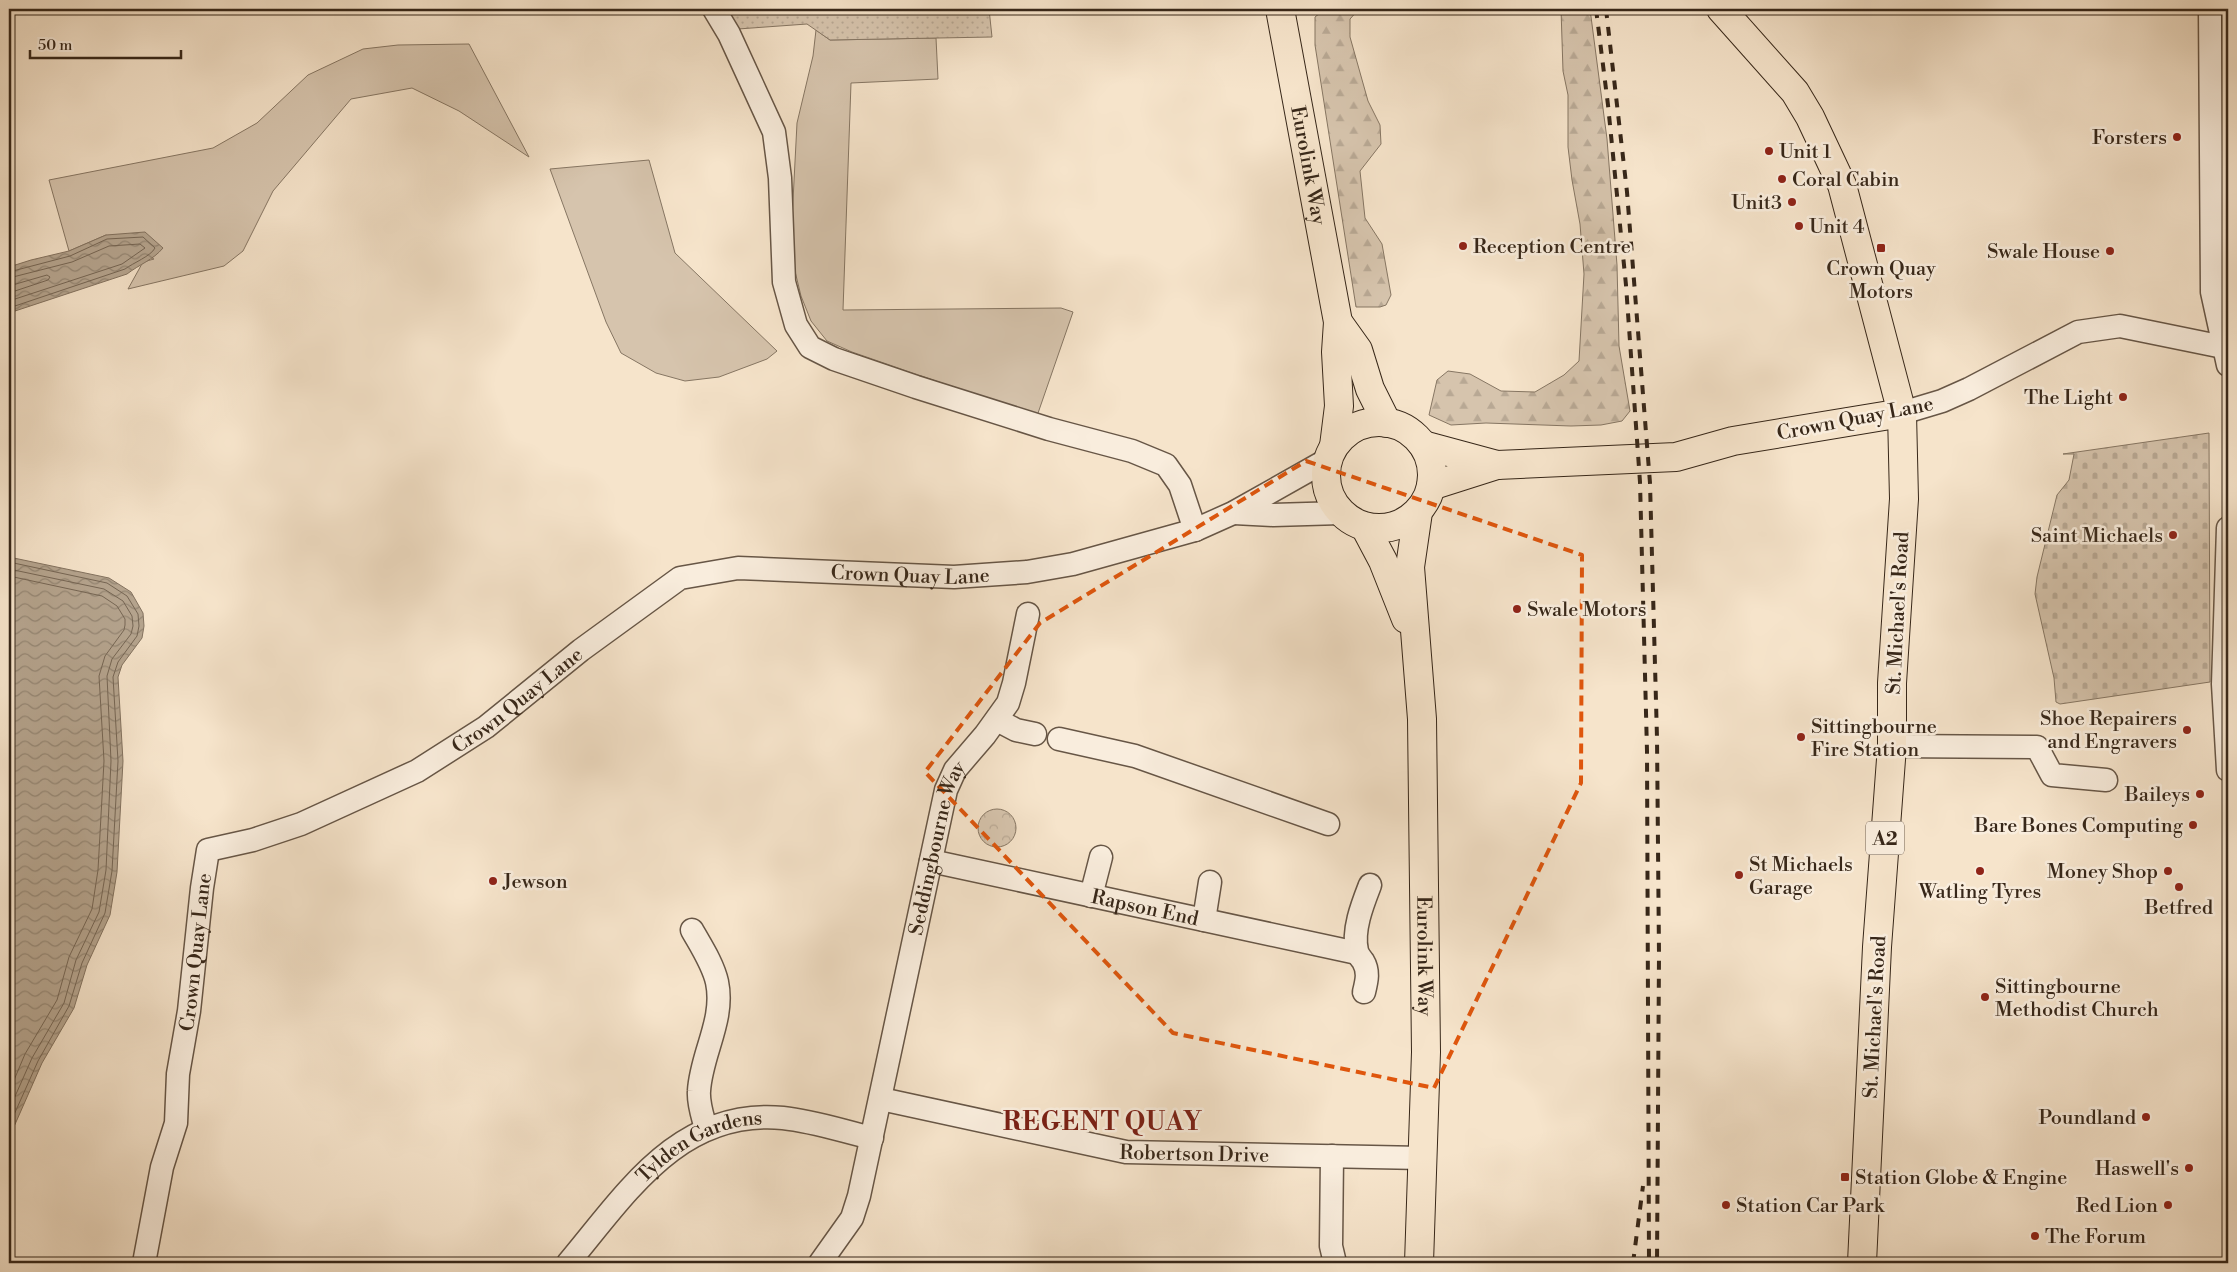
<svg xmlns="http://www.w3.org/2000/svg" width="2237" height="1272" font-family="'Libre Bodoni',serif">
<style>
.grass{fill:#d6c4ad;stroke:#867663}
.forest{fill:url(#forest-firs);stroke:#867663}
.cemetery{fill:url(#cemetery-stones);stroke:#867663}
.park{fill:url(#park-crowns);stroke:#867663}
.garden{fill:url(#garden-dots);stroke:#867663}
.water{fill:url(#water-waves);stroke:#83725f}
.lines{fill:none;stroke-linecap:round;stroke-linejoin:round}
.shore{stroke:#766654;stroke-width:1}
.minor-casing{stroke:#675646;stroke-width:25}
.major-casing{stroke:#372719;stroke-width:30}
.minor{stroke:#f9eddd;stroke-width:22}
.major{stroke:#f6e4cb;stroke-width:28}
.rail{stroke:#372719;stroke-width:4;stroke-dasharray:9 9;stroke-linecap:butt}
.marked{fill:none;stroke:#df560d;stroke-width:4;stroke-dasharray:10 6;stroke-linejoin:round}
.poi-dot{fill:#8f2418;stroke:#f9eddd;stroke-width:2}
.labels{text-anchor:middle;stroke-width:5;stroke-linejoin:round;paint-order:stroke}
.shield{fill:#f9eddd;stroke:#716254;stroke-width:1}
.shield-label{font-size:19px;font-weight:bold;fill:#372719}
.poi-label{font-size:20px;fill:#372719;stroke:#f9eddd;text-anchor:end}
.street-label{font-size:20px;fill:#372719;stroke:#f9eddd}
.district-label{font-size:25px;font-weight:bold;letter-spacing:1px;fill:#7a1f14;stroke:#f9eddd}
</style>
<defs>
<pattern id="forest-firs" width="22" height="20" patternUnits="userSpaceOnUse" patternTransform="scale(1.25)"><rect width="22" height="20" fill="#d6c4ad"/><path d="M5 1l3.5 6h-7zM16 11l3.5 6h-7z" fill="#b8a894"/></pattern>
<pattern id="cemetery-stones" width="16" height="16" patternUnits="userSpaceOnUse" patternTransform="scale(1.25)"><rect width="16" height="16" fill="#d6c4ad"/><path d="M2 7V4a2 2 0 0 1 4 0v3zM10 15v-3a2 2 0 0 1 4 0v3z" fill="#b8a894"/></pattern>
<pattern id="park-crowns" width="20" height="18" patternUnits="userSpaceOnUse" patternTransform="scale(1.25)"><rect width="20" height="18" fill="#d6c4ad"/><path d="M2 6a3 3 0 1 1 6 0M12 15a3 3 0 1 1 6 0" fill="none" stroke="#b8a894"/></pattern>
<pattern id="garden-dots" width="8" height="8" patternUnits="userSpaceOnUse" patternTransform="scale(1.25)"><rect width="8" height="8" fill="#d6c4ad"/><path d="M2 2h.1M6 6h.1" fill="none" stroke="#b8a894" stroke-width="1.8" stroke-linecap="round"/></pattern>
<pattern id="water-waves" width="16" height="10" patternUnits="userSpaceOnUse" patternTransform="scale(1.25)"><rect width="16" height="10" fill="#b5a48e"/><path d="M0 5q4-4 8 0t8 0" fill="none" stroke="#948673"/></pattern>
</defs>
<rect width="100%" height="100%" fill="#f6e4cb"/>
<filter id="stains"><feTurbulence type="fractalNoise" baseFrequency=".004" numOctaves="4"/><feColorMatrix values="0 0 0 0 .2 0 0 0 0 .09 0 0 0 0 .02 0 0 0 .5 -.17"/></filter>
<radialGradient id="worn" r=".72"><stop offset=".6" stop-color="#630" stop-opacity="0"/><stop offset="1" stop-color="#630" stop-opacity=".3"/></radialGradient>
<path class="grass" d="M816,30L830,40L936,38L938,79L851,83L843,310L1061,308L1073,312L1037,416L852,352L827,341L811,321L801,296L794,267L792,220L797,123L813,56Z
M469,44L529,157L459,111L412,88L351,99L273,191L243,251L224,266L128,289L143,262L154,259L106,235L69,251L49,180L213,148L257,123L308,75L363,49L398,45Z
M649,160L675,253L777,351L767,359L719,377L685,381L656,373L621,353L606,322L550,169Z"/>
<path class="forest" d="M1325,9H1359L1350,19V37L1368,101L1380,125L1381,144L1360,171L1365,218L1382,244L1391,295L1386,305L1380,307H1356L1315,45V17Z
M1561,9H1590L1607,139L1617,265L1619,346L1630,411L1622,421L1601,425L1571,426L1486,423L1451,425L1429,415L1437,380L1448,371L1470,374L1501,391L1535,392L1564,375L1579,361L1584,274L1580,224L1572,180L1568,147V95L1563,71Z"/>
<path class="cemetery" d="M2209,433L2210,682L2060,704L2056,702L2054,678L2035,594L2037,577L2057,495L2069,480L2074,454H2063Z"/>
<path class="park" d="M978 828a19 19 0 1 1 38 0a19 19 0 1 1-38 0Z"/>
<path class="garden" d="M725,9H989L992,37L830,40L807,24L738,29Z"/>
<path class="water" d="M145,232L163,248C153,260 140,264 127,274L9,313V267L31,260L69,251L106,235Z
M9,557L109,578L131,592L143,613L144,626L142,638L122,665L118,677L123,761L117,872L110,915L87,965L74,1008L42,1063L9,1138Z"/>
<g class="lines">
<path class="shore" d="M9,272L70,256L107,239L143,237L155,248C151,256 133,263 125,269L9,308
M9,278L72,262L109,246L140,244L145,248L122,264L9,301
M9,286L47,275L50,277L48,280L9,293
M9,562L107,583L127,596L138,614L139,626L137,636L118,662L113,677L118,761L112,871L105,913L82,963L69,1006L38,1061L9,1126
M9,569L104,589L123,601L132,616L133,626L131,634L112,659L107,676L111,761L106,870L99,912L76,960L64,1003L32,1058L9,1110
M9,576L102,596L117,606L125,619V625L124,630L105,656L99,676L104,761L98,870L92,909L69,957L57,1000L25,1054L9,1092"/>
<g class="minor-casing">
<g id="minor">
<path d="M714,9L729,34L774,132L780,178L784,282L796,325L810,347L834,359L916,387L1049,429L1132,451L1166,465L1180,485L1195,530"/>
<path d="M2210,9L2212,292L2228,365"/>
<path d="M1902,413L1942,401L1969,389L2078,332L2120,326L2228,348"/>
<path d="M1234,513L1273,515L1341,513"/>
<path d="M2228,528L2223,684L2228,770"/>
<path d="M997,720L1016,730L1035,734"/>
<path d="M1059,739L1135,756L1328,824"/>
<path d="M1892,746L2037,747L2052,775L2106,780"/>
<path id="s1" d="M931,861L1357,953"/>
<path d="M1091,896L1101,857"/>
<path d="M1204,920L1210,882"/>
<path d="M692,930C701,946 713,964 717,982C725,1020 701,1054 699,1091C698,1104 703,1117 706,1129"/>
<path d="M1364,992C1367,980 1369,971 1363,961C1360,957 1358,955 1357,951C1352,930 1363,903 1370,885"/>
<path id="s2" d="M881,1099L1126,1152L1422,1158"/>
<path d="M1332,1156L1331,1246L1335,1263"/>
<path id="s3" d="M144,1263L162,1167L176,1123L178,1074L189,1011L202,888L208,850L253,840L301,824L417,771L486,727L581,650L680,578L738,568L954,577L1027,572L1073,564L1195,530L1233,513L1327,460"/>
<path id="s4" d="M568,1263C626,1194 679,1108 783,1118C813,1121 842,1131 872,1138"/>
<path id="s5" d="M820,1263L852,1218L859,1196L946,790L955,770L985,735L1008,703L1014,683L1028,614"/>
</g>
</g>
<g class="major-casing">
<g id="major">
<path id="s6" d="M1280,9L1338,322L1336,352L1339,406L1334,446"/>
<path d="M1721,9L1795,92L1810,117L1842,185L1902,413L1904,499L1892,683V746L1877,947L1862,1263"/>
<path d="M1338,322L1358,350L1370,389L1387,423"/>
<circle cx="1379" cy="475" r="53"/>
<path d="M1423,445L1497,465"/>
<path d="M1431,486L1497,465L1676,457L1733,441L1902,413"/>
<path id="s7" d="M1418,512L1410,567L1422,719L1426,1052L1419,1263"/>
<path d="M1365,527L1383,561L1406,619"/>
</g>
</g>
<use href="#minor" class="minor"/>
<use href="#major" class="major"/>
<path class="rail" d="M1596,9L1608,105L1626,285L1640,482L1647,751L1649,1263
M1606,9L1627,192L1650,483L1657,738L1659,955L1657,1263
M1633,1263L1643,1186"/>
</g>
<path class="marked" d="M1306,461L1582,555L1581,783L1434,1088L1173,1033L925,772L1040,623Z"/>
<g class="poi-dot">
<circle cx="2177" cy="137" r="5"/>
<circle cx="1769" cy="151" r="5"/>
<circle cx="1782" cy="179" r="5"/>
<circle cx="1792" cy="202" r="5"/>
<circle cx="1799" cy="226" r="5"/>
<circle cx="1463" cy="246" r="5"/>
<rect x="1876" y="243" width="10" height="10" rx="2.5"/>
<circle cx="2110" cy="251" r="5"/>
<circle cx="2123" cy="397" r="5"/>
<circle cx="2173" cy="535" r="5"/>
<circle cx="1517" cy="609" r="5"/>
<circle cx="2187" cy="730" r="5"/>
<circle cx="1801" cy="737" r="5"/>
<circle cx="2200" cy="794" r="5"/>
<circle cx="2193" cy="825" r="5"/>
<circle cx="1980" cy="871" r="5"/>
<circle cx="2168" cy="871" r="5"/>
<circle cx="1739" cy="875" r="5"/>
<circle cx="493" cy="881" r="5"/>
<circle cx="2179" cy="887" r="5"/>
<circle cx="1985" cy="997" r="5"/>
<circle cx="2146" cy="1117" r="5"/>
<circle cx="2189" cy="1168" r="5"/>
<rect x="1840" y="1172" width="10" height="10" rx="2.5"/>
<circle cx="1726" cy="1205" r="5"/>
<circle cx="2168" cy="1205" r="5"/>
<circle cx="2035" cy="1236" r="5"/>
</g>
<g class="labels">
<rect class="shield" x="1866" y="821.5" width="38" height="33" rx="4"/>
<g class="shield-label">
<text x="1885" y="845">A2</text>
</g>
<g class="poi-label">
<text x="2167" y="144">Forsters</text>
<text x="1779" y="158" text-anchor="start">Unit 1</text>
<text x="1792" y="186" text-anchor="start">Coral Cabin</text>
<text x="1782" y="209">Unit3</text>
<text x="1809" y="233" text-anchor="start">Unit 4</text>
<text x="1473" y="253" text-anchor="start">Reception Centre</text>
<text x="2100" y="258">Swale House</text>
<text x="1881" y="275" text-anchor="middle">Crown Quay<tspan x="1881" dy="23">Motors</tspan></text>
<text x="2113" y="404">The Light</text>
<text x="2163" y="542">Saint Michaels</text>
<text x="1527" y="616" text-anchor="start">Swale Motors</text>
<text x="2177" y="725">Shoe Repairers<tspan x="2177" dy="23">and Engravers</tspan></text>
<text x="1811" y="733" text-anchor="start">Sittingbourne<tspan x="1811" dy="23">Fire Station</tspan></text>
<text x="2190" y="801">Baileys</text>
<text x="2183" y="832">Bare Bones Computing</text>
<text x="1749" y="871" text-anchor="start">St Michaels<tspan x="1749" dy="23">Garage</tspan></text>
<text x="2158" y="878">Money Shop</text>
<text x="503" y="888" text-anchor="start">Jewson</text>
<text x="1980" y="898" text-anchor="middle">Watling Tyres</text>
<text x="2179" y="914" text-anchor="middle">Betfred</text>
<text x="1995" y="993" text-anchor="start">Sittingbourne<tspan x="1995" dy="23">Methodist Church</tspan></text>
<text x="2136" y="1124">Poundland</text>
<text x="2179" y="1175">Haswell's</text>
<text x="1855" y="1184" text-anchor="start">Station Globe &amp; Engine</text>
<text x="1736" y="1212" text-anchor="start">Station Car Park</text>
<text x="2158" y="1212">Red Lion</text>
<text x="2045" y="1243" text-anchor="start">The Forum</text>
</g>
<g class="street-label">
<text dy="7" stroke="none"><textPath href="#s6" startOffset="159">Eurolink Way</textPath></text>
<text transform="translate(1855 418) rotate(-11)" y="7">Crown Quay Lane</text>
<text dy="7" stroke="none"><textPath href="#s3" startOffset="1201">Crown Quay Lane</textPath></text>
<text transform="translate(1897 613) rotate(-87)" y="7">St. Michael's Road</text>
<text dy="7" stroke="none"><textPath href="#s3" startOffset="766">Crown Quay Lane</textPath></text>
<text dy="7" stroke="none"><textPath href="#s5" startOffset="435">Seddingbourne Way</textPath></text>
<text dy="7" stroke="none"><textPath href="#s1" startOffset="219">Rapson End</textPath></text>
<text dy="7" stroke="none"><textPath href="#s3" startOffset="316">Crown Quay Lane</textPath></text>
<text dy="7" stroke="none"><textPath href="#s7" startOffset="445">Eurolink Way</textPath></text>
<text transform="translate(1874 1017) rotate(-87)" y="7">St. Michael's Road</text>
<text dy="7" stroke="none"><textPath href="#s4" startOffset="181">Tylden Gardens</textPath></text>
<text dy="7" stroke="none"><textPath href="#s2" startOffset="319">Robertson Drive</textPath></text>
</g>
<g class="district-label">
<text x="1103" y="1130">REGENT QUAY</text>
</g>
</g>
<rect width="2237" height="1272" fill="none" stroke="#f6e4cb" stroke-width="30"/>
<rect x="10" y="10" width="2217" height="1252" fill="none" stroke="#372719" stroke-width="2.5"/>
<rect x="15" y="15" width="2207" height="1242" fill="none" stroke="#372719"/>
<path d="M30 50v8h151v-8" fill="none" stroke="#372719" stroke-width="2.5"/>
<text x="38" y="50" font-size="15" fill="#372719" stroke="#f9eddd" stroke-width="4" paint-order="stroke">50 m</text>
<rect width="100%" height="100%" filter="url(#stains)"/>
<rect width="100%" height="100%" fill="url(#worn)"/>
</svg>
